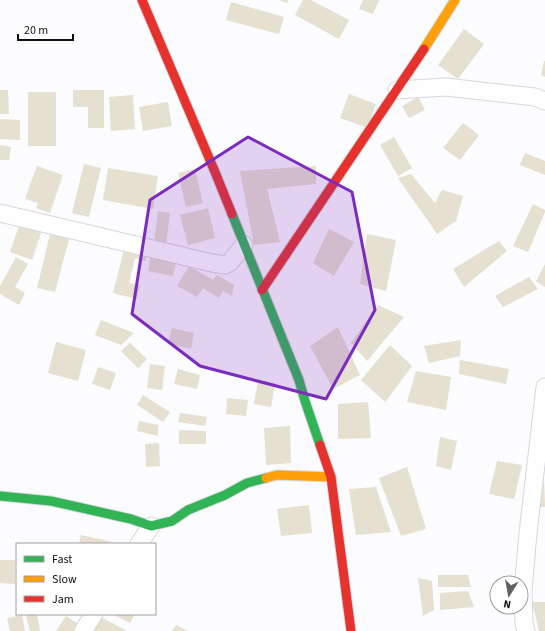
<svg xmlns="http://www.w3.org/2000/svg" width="545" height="631" font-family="'Source Sans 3',sans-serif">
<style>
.building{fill:#e5e0d0}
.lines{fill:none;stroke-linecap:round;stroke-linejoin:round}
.street-casing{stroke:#d8d6da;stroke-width:19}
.fast-casing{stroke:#d8d6da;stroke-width:11}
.slow-casing{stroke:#d8d6da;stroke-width:11}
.jam-casing{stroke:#d8d6da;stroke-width:11}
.street{stroke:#fffeff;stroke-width:17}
.fast{stroke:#30b455;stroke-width:9}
.slow{stroke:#ff9f0a;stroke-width:9}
.jam{stroke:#e5322d;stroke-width:9}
.marked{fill:#7b2cbf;fill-opacity:0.2;stroke:#7b2cbf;stroke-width:3;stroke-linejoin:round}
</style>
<rect width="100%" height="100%" fill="#fcfbfd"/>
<path class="building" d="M279,0H288L287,3Z
M303,0H311L349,20L339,39L295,15Z
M363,0H379L373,14L359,9Z
M231,2L284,17L279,34L226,20Z
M464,29L484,44L458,79L438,65Z
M544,61H545V77L541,75Z
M0,90H8L9,114H0Z
M73,90H104V128H88V107H73Z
M28,92H56V146H28Z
M349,94L376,104L368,128L340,118Z
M133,95L135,129L111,131L109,97Z
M418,97L425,110L409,118L402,106Z
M168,102L172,126L143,131L139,107Z
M0,119L20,120V140L0,139Z
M463,123L479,135L460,160L443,148Z
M394,137L412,168L398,176L380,145Z
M0,145L11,147L9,160H0Z
M525,153L545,161V175L520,165Z
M84,164L101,168L89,217L72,213Z
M37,166L63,175L50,213L36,208L38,203L25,199Z
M316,166V184L267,189L280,242L254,245L240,171Z
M108,168L158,176L153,209L103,200Z
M195,169L203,203L186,207L178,173Z
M411,174L435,203L442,190L463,196L456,221L437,234L398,178Z
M533,204L545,210V212L528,252L513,246Z
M208,208L215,238L188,245L180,215Z
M158,211L170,213L166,244L154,243Z
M21,220L43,227L32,260L10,252Z
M329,229L354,242L334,276L313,263Z
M50,234L69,239L55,292L37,288Z
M367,234L396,240L386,291L360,284Z
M499,241L507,251L464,287L453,269Z
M125,246L147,251L145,261L135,258L129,283L140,285L137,299L113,293Z
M16,257L28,264L15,287L25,293L19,305L0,294V286Z
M150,258L176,263L173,276L148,271Z
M545,264V287L536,281Z
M189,266L213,280L217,275L234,285L232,296L223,291L219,298L203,288L197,297L177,286Z
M529,277L538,289L503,307L495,296Z
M378,305L404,317L367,361L351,343Z
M101,320L134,333L121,345L95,335Z
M338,327L360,375L333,389L310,346Z
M172,328L194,333L191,349L168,344Z
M461,340L460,356L429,363L424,346Z
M56,342L86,350L78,381L48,373Z
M130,343L147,359L138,368L121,351Z
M390,345L412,366L385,402L361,380Z
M460,360L509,369L506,384L459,374Z
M150,364L165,366L162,390L147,388Z
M98,367L116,373L110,390L92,384Z
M178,369L200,375L197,389L174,384Z
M416,371L451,377L446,410L407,402Z
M258,380L275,383L271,407L254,404Z
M143,395L170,412L163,422L137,405Z
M227,398L248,400L246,416L226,414Z
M368,402L371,438L338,439V404Z
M180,413L207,417L205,426L178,422Z
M139,421L158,425V436L137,431Z
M290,426L291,463L266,465L264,428Z
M179,430L206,431V444H179Z
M440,437L457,441L451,470L436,466Z
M159,443L160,466L146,467L145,444Z
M497,461L522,465L514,499L489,494Z
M407,467L426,529L401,536L379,478Z
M544,480L545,507H538Z
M376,487L391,532L356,535L349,489Z
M309,505L312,533L281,536L277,509Z
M81,535L113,542V544H79Z
M0,560H15V584L0,583Z
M438,575H468L471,587H438Z
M418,578L432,581L434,610L423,616Z
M468,591L474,607L440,610V593Z
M532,602H545V631H539Z
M34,614H37L40,631H30L26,616Z
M112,614H135L130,623Z
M22,615L25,631H10L7,618Z
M97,615L127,631H89Z
M66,616L80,625L77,631H56Z
M176,625L188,631H172Z"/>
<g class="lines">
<g class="street-casing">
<path id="street" d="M397,90L446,87L535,97L545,101
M0,213L212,263L225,265L230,262L244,245
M139,544L151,526
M83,631L94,614
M526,631L524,624L523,591L528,533L545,387"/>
</g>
<g class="fast-casing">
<path id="fast" d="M232,214L299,380L305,401L320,445
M0,496L51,501L131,519L151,526L172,521L188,510L225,495L247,483L266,478"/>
</g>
<g class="slow-casing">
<path id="slow" d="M424,49L455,0
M266,478L277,475L331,477"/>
</g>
<g class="jam-casing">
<path id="jam" d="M142,0L215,172L232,214
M262,290L424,49
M320,445L331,477L351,631"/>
</g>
<use href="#street" class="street"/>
<use href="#fast" class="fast"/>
<use href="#slow" class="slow"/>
<use href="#jam" class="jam"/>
</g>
<path class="marked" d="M248,137L352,192L375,310L326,399L200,366L132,314L150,200Z"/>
<rect x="16" y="543" width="140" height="72" fill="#ffffff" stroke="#a09ea1"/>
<rect x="24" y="556" width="20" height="6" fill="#30b455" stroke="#a09ea1"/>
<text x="52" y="563" font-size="12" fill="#110d13">Fast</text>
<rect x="24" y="576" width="20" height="6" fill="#ff9f0a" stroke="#a09ea1"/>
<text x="52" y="583" font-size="12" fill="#110d13">Slow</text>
<rect x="24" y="596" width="20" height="6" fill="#e5322d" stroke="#a09ea1"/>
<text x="52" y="603" font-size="12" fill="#110d13">Jam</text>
<g transform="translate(509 595) rotate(191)"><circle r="19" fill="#ffffff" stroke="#a09ea1"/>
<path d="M0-3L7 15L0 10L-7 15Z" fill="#636065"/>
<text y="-6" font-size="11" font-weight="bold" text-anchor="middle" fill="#110d13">N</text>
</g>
<path d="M18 34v6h55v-6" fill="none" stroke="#110d13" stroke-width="2"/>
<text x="24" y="34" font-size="12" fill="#110d13" stroke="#ffffff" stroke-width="3" paint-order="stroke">20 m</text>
</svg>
